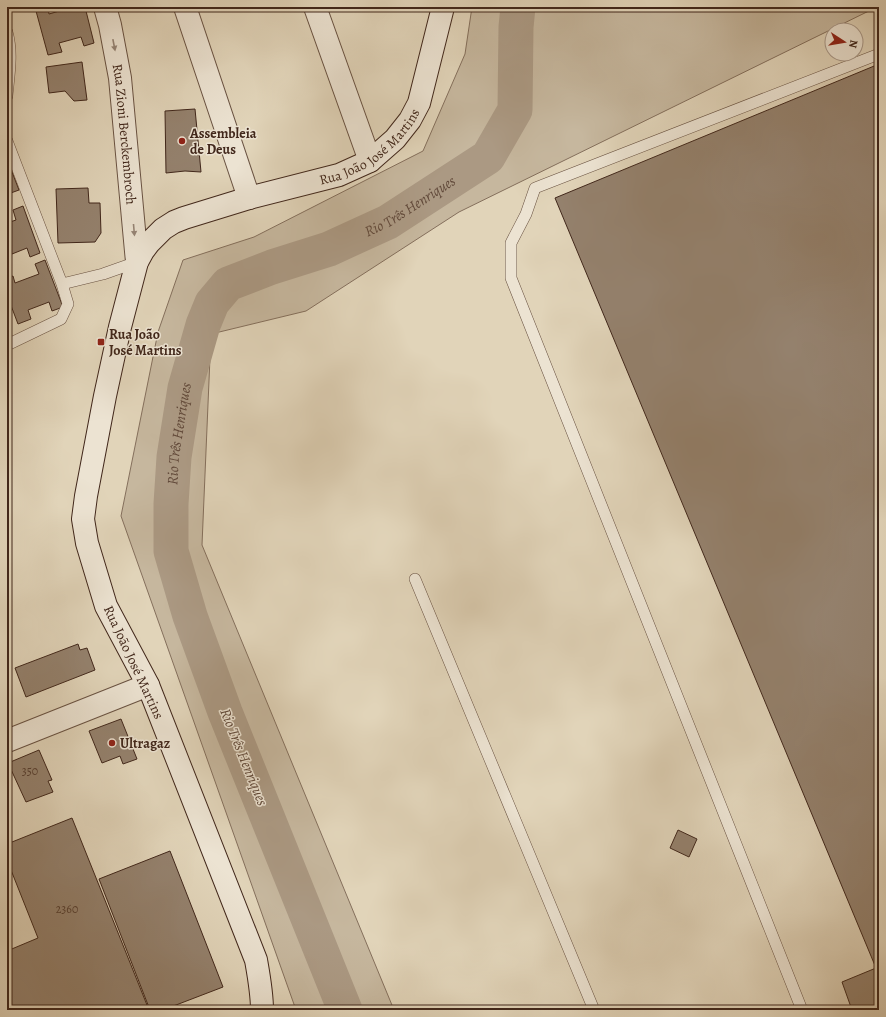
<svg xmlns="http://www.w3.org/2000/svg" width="886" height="1017" font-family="Alegreya,serif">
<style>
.green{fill:#c6b79e;stroke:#846f5c}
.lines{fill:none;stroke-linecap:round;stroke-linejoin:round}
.river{stroke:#ab9983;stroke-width:35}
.building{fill:#94816d;stroke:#41271b}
.service-casing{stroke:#695242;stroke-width:12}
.minor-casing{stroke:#695242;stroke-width:24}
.tertiary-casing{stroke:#695242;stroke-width:24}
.secondary-casing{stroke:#41271b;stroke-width:24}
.service{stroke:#ece3d2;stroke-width:11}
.minor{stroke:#ece3d2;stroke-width:22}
.tertiary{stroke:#ece3d2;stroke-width:22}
.secondary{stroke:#ece3d2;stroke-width:22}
.oneway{fill:#968576}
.poi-dot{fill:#8f2418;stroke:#ece3d2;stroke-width:1.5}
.labels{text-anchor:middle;stroke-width:3;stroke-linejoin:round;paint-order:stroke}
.number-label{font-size:12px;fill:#563e30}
.poi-label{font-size:14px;font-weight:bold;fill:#41271b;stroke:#ece3d2;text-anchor:start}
.street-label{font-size:14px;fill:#41271b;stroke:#ece3d2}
.water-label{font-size:15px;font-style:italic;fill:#61493a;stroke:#ece3d2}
</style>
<rect width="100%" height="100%" fill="#e1d4b9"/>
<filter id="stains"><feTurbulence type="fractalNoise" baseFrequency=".005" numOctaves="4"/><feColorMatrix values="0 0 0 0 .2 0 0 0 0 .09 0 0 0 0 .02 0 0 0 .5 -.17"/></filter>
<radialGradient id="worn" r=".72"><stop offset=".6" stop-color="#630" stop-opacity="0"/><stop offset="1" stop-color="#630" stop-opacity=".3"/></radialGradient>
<path class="green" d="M472,7H877L459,212L306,311L211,334L202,545L394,1010H296L121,516L158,332L183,260L254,237L423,151L465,54Z"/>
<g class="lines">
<path class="river" id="s1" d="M345,1010L225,712L190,616L171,551V504L174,457L185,388L203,325L212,303L228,284L272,267L329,249L388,222L488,157L515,110L516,27L518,7"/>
</g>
<path class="building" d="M48,7L49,14L73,7H85L94,43L84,46L81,37L59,43L62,52L48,55L36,11Z
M82,62L87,100L74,101L65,91L49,93L46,67Z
M879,64V1010H852L842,982L876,968L555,198Z
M195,109L201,172L185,171L166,173L165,111Z
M7,159L19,190L8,194L7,191Z
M88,188L89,203H100L101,233L95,242L58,243L56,189Z
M23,206L40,253L30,257L27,248L7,256V223L16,220L13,210Z
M45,260L63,307L52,311L49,302L28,310L31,319L18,324L7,295V278L13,276L15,283L39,274L35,264Z
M78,644L80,650L87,648L95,670L26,697L15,668Z
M121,719L137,759L123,764L120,756L102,763L89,731Z
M39,750L52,780L48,781L53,792L26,802L8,763Z
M72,818L149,1010H7V951L38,938L7,860V844Z
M678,830L697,839L689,857L670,848Z
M170,851L223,987L163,1010H150L99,879Z"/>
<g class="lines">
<g class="service-casing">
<path id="service" d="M7,32C13,53 9,74 7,96
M7,141L62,284L68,304L61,319L7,345
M62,284L103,274L137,262
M415,579L594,1010
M802,1010L511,278V243L526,214L535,188L879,54"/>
</g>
<g class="minor-casing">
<g id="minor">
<path id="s2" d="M105,7L110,25L120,78L137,262"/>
<path d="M185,7L249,198"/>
<path d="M315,7L370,161"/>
</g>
</g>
<g class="tertiary-casing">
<path id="tertiary" d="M7,741L148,685"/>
</g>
<g class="secondary-casing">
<g id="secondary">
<path id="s3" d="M262,1010C262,993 259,977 256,960L148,685L106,606L87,543L83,519L86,496L105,396L120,327L137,262L143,251L149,243L163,229L174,222L184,218L249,198L339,175L370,161L395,139L410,120L419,103L443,7"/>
</g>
</g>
<use href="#service" class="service"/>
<use href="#minor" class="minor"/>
<use href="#tertiary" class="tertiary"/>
<use href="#secondary" class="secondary"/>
</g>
<defs><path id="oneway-solid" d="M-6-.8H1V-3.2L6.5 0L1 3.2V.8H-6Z"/></defs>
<g class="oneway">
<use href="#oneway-solid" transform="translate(114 45) rotate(79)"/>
<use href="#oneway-solid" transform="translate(134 230) rotate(85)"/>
</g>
<g class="poi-dot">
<circle cx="182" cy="141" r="4"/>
<rect x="97" y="338" width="8" height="8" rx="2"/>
<circle cx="112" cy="743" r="4"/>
</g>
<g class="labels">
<g class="number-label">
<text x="30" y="775">350</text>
<text x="67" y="913">2360</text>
</g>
<g class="poi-label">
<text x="190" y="138">Assembleia<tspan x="190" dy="16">de Deus</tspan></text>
<text x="109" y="339">Rua João<tspan x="109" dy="16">José Martins</tspan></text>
<text x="120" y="748">Ultragaz</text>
</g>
<g class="street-label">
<text dy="5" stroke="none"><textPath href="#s2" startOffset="129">Rua Zioni Berckembroch</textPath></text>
<text dy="5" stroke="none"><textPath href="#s3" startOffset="1057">Rua João José Martins</textPath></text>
<text transform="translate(134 662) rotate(65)" y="5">Rua João José Martins</text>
</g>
<g class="water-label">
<text dy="5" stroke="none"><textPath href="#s1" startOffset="968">Rio Três Henriques</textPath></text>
<text dy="5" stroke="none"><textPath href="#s1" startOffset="609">Rio Três Henriques</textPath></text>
<text transform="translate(244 757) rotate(68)" y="5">Rio Três Henriques</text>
</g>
</g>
<rect width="886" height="1017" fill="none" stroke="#e1d4b9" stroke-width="24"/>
<rect x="8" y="8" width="870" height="1001" fill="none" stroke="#41271b" stroke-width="2"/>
<rect x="12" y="12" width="862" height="993" fill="none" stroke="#41271b"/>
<g transform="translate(844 42) rotate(102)"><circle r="19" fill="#ece3d2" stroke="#a89889"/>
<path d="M0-3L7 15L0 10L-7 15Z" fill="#8f2418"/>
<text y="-6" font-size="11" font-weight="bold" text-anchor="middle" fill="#41271b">N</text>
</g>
<rect width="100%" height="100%" filter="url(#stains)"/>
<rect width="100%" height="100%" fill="url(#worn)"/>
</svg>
